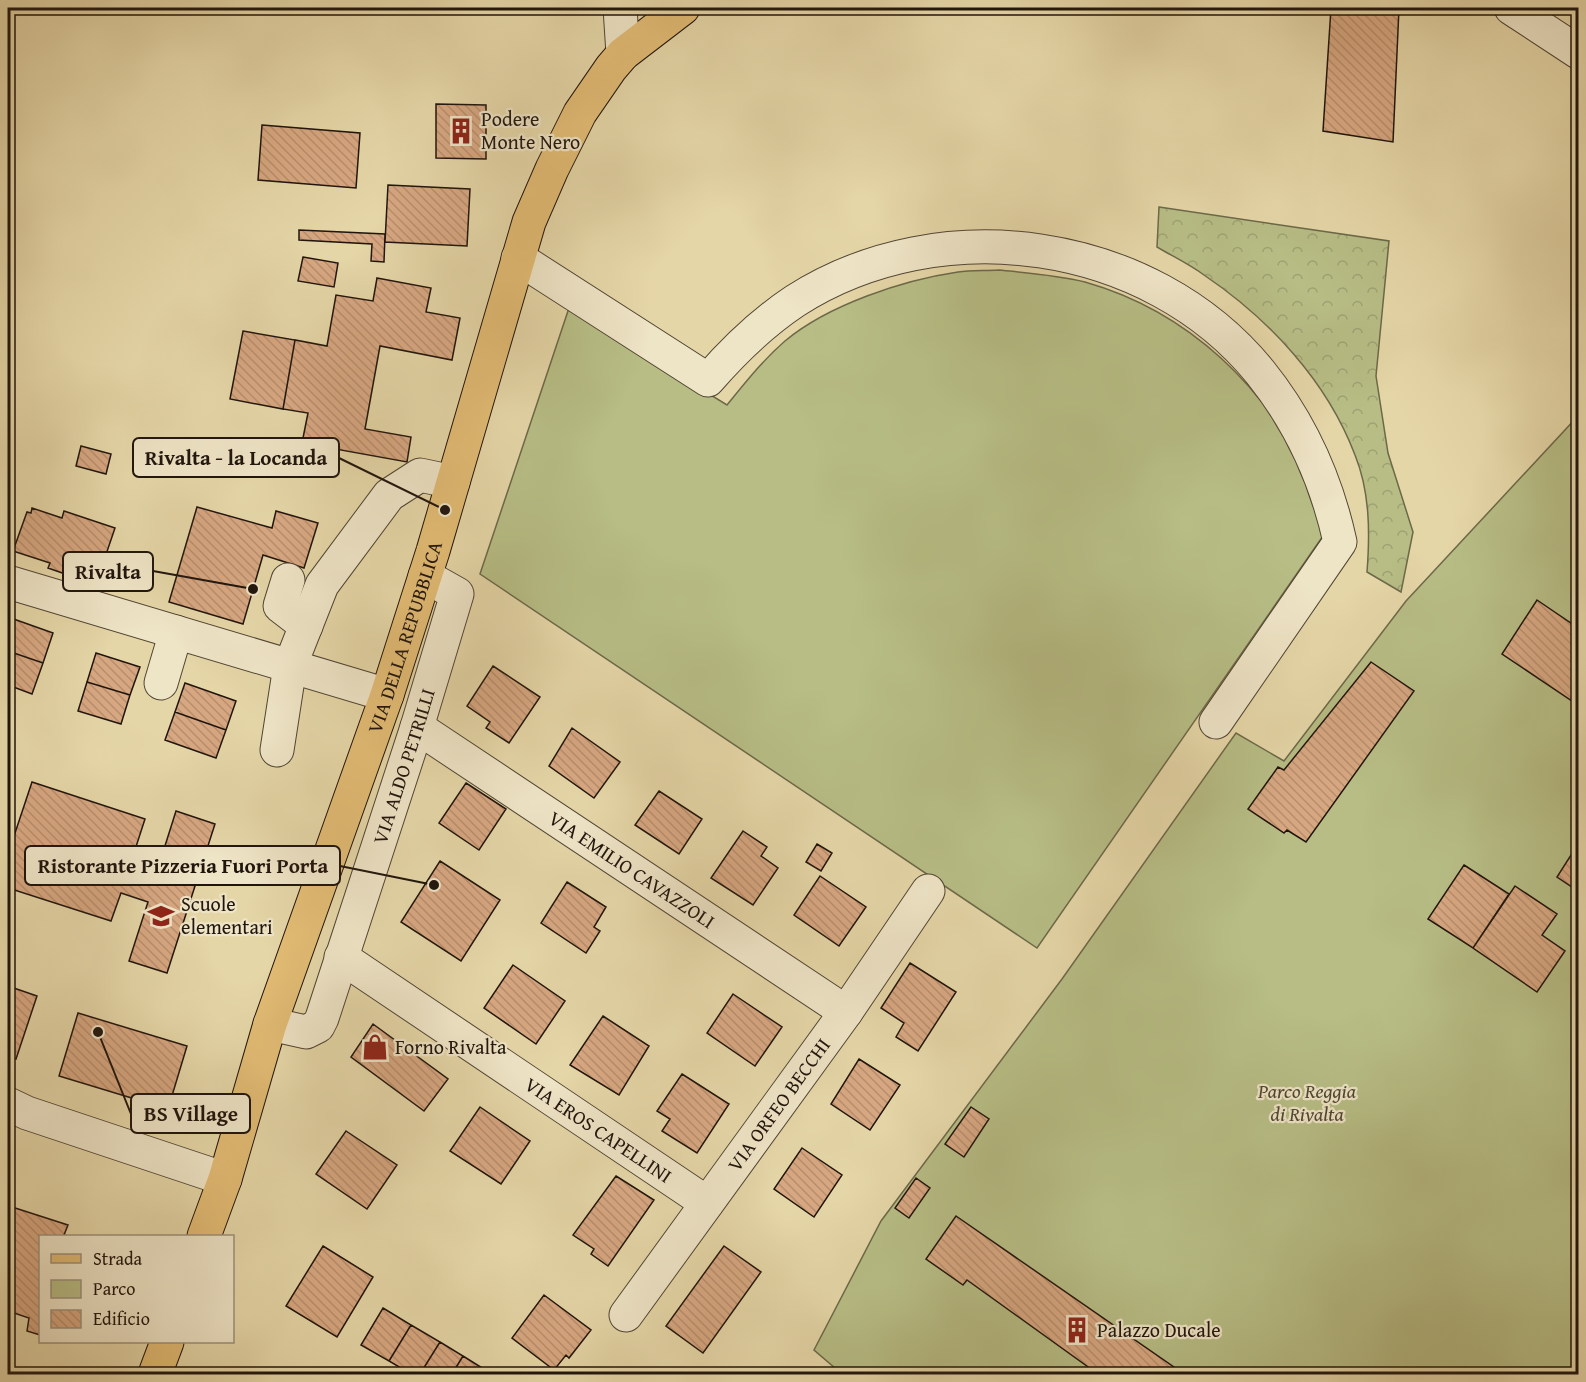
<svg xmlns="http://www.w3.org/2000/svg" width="1586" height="1382" font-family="'Gentium Book Plus',serif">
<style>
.green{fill:#b7bd85;stroke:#6c6949;stroke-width:1.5}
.forest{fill:url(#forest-crowns);stroke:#6c6949;stroke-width:1.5}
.building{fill:url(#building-back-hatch);stroke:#20150d;stroke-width:1.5}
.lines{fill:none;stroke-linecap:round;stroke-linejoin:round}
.minor-casing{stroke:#514534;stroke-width:35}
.major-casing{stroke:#20150d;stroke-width:35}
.minor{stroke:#eee4c6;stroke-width:33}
.major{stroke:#e2bb74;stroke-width:33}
.labels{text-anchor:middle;stroke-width:4.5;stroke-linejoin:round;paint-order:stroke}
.poi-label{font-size:20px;fill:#20150d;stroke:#eee4c6;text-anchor:start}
.street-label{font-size:20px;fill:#20150d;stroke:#eee4c6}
.park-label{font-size:20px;font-style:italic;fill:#4d4731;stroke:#eee4c6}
.leader{fill:none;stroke:#20150d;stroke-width:2}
.callout-dot{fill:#20150d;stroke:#eee4c6;stroke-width:2}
.callout{fill:#eee4c6;stroke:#20150d;stroke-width:2}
.callout-label{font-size:21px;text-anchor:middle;font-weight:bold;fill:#20150d}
</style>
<defs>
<pattern id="forest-crowns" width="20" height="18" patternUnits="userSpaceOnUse" patternTransform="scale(1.5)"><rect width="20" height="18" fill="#b7bd85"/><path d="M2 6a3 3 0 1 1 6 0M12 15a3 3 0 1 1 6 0" fill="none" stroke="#9da272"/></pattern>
<pattern id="building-back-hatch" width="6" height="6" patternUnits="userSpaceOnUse" patternTransform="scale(1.5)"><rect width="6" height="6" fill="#d7a781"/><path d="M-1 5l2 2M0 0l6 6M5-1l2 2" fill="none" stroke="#b88f6e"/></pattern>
</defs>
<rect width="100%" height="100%" fill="#e5d6a7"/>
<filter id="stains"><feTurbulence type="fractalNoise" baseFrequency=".00333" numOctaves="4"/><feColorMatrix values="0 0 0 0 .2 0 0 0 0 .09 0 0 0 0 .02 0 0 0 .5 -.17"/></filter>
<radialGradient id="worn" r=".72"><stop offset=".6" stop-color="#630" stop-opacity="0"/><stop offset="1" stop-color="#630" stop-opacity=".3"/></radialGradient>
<path class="green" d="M999,270C1027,273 1057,275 1085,282C1187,311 1271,388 1310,487C1315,503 1318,520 1323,536L1037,948L480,574L569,308L727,405C745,383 763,360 785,341C828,305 903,280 958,272C971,270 985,271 999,270Z
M1578,416V1374H842L814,1350L881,1221L1062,979L1236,733L1284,761L1406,601Z"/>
<path class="forest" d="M1159,207L1389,241L1376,376L1388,453L1413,532L1401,592L1367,572C1370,533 1370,492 1355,455C1327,381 1269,319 1204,275C1189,264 1172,256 1157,247Z"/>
<path class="building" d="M1331,8H1399L1393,142L1323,131Z
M436,104L486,105V159L436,158Z
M262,125L360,133L356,188L258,180Z
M388,185L470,189L467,246L385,242Z
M299,230L385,234L384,262L371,261L372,244L299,240Z
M303,257L338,263L334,287L298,281Z
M377,278L431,288L426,312L460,318L452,360L380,346L365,429L411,437L407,462L302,443L308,413L283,409L295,340L327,346L336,295L373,301Z
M243,331L295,340L283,409L230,399Z
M81,446L111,454L106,474L76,466Z
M197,507L272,528L276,511L318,523L304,568L263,555L243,624L169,602Z
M32,508L62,518L64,511L115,528L98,578L93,577L91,583L48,568L50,563L13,551L27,512L31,513Z
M1537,600L1578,628V705L1502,654Z
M8,617L53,633L43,663L8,651Z
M8,651L43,663L32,694L8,685Z
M96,653L140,667L130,695L87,682Z
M1371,662L1414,691L1306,842L1287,830L1284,833L1248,809L1278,767L1284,770Z
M493,666L540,697L509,743L486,728L490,722L467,706Z
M87,682L130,695L121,724L78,711Z
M185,683L236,701L226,730L175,712Z
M175,712L226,730L216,758L165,740Z
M572,728L620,762L594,798L549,766Z
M32,782L145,819L132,859L158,868L176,811L215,824L167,973L129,961L148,902L121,893L111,921L8,888V854Z
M466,783L506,809L479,850L439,823Z
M659,791L702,819L679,854L635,825Z
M743,831L767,847L761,856L778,868L753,905L711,878Z
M817,844L832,853L821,871L806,862Z
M1578,844V891L1557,877Z
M440,861L500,900L461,961L401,922Z
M1464,865L1509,894L1473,948L1428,919Z
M820,876L866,907L839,946L794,915Z
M567,882L606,907L594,927L600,931L586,953L541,923Z
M1515,886L1557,914L1542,935L1565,951L1537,992L1473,948Z
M910,963L956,992L918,1051L896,1037L904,1023L881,1008Z
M513,965L565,1001L536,1044L484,1008Z
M8,986L37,996L16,1059L8,1056Z
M733,994L782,1027L755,1066L707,1033Z
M78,1013L187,1046L168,1109L59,1076Z
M603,1016L649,1046L619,1095L570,1065Z
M373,1024L448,1079L424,1111L351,1057Z
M859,1059L900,1085L870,1130L831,1104Z
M682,1074L729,1104L697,1153L662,1131L670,1119L657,1111Z
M480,1107L530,1141L501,1184L450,1151Z
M971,1107L989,1119L964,1157L945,1144Z
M346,1131L397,1165L367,1209L316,1174Z
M802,1148L842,1175L814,1217L774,1189Z
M616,1176L654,1200L608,1266L591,1254L594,1249L573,1235Z
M916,1178L930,1188L909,1218L895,1208Z
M12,1207L68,1225L64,1235L69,1236H40V1335L27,1331L29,1318L8,1311V1221Z
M956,1216L1184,1374H1098L967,1280L963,1285L926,1259Z
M323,1246L373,1277L337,1337L286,1306Z
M724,1246L761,1272L703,1353L666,1326Z
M544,1295L591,1330L569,1358L566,1355L554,1370L512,1338Z
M383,1308L411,1325L389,1361L361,1345Z
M411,1325L440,1342L420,1374H411L389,1361Z
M440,1342L463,1356L452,1374H420Z
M463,1356L487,1371L485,1374H452Z"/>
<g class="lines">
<g class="minor-casing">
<g id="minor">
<path d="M620,8L623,54"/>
<path d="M1511,8L1578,52"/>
<path d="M518,258L708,380C734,350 762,323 795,301C940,208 1150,237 1260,372C1301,423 1326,478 1340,542L1216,722"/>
<path d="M288,580L280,606L306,626"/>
<path d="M8,582L387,695"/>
<path d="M161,683L176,632"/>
<path id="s1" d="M417,727L846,1012"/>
<path d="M277,750L290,666L322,585L389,495L420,475L453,482"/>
<path id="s2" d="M341,957L707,1203"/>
<path id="s3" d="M270,1024L306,1032L318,1026L322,1018L417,727L457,594L425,576"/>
<path d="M8,1104L27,1113L225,1179"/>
<path id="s4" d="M626,1315L846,1012L928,891"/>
</g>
</g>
<g class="major-casing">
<g id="major">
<path id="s5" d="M204,1236L225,1179L270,1024L387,695L433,551L529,222L552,169L580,113L611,68L623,54L683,8"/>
<path d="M155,1374L167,1342"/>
</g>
</g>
<use href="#minor" class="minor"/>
<use href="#major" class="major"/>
</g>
<defs>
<g id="building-bare" transform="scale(2.07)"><path d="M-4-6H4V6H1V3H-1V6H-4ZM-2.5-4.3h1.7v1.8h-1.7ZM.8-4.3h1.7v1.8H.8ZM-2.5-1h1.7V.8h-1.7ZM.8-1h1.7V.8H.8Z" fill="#8f2418" stroke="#eee4c6" stroke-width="2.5" paint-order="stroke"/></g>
<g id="school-bare" transform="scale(2.07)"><path d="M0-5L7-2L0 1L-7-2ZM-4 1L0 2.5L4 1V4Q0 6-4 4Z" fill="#8f2418" stroke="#eee4c6" stroke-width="2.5" paint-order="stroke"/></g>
<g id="shop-bare" transform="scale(2.07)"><path d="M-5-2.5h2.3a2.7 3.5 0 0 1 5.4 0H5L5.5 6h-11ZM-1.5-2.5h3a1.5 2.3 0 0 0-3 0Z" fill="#8f2418" stroke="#eee4c6" stroke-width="2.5" paint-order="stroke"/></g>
</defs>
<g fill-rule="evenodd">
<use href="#building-bare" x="461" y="131"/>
<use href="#school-bare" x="161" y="916"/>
<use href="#shop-bare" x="375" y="1047"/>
<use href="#building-bare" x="1077" y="1330"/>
</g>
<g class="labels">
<g class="poi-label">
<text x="481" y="126">Podere<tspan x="481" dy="23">Monte Nero</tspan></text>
<text x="181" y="911">Scuole<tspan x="181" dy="23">elementari</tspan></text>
<text x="395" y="1054">Forno Rivalta</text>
<text x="1097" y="1337">Palazzo Ducale</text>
</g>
<g class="street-label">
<text dy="7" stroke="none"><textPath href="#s5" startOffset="632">VIA DELLA REPUBBLICA</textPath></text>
<text dy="7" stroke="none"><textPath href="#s3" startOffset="324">VIA ALDO PETRILLI</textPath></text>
<text dy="7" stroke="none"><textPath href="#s1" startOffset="258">VIA EMILIO CAVAZZOLI</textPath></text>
<text dy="7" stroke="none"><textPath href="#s4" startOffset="260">VIA ORFEO BECCHI</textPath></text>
<text dy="7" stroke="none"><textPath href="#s2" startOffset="310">VIA EROS CAPELLINI</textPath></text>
</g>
<g class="park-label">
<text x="1307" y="1098">Parco Reggia<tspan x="1307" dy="23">di Rivalta</tspan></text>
</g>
</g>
<path class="leader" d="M445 510L339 458M253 589L153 571M434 885L340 866M98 1032L131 1114"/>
<g class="callout-dot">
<circle cx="445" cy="510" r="6"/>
<circle cx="253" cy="589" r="6"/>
<circle cx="434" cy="885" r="6"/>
<circle cx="98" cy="1032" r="6"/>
</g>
<g class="callout">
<rect x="133" y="438" width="206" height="39" rx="6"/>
<rect x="63" y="552" width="90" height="39" rx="6"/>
<rect x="25" y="846" width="315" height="39" rx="6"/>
<rect x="131" y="1094" width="119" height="39" rx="6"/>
</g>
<g class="callout-label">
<text x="236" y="465">Rivalta - la Locanda</text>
<text x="108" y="579">Rivalta</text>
<text x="183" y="873">Ristorante Pizzeria Fuori Porta</text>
<text x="191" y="1121">BS Village</text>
</g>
<rect width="1586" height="1382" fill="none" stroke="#e5d6a7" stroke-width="30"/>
<rect x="9" y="9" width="1568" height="1364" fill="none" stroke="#20150d" stroke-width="3"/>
<rect x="15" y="15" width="1556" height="1352" fill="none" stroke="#20150d" stroke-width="1.5"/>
<rect x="39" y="1235" width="195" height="108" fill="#eee4c6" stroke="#9c917c" stroke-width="1.5"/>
<rect x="51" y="1254" width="30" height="9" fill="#e2bb74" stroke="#9c917c" stroke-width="1.5"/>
<text x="93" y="1265" font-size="18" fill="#20150d">Strada</text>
<rect x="51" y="1280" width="30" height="18" fill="#b7bd85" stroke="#9c917c" stroke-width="1.5"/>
<text x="93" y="1295" font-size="18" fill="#20150d">Parco</text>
<rect x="51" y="1310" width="30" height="18" fill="url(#building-back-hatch)" stroke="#9c917c" stroke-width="1.5"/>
<text x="93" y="1325" font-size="18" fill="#20150d">Edificio</text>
<rect width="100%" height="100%" filter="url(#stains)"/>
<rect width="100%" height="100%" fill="url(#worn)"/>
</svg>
